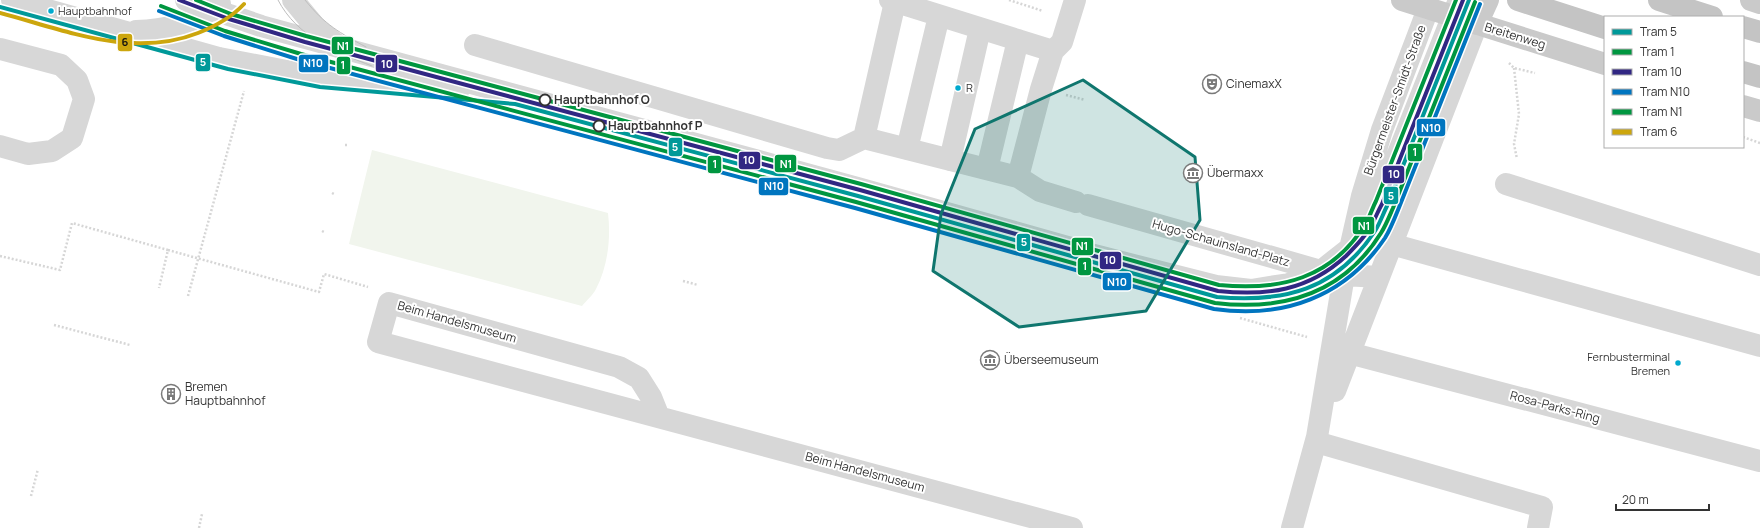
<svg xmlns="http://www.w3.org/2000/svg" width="1760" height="528" font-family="Manrope,sans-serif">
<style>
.grass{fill:#f1f5ed}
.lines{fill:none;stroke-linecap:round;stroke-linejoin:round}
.path{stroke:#d6d6d6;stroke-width:2.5;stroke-dasharray:2 2;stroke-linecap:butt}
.minor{stroke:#d7d7d7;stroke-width:22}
.major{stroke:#cacaca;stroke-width:22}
.highway{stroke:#c4c4c4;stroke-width:22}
.tram{stroke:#bebebe;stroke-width:1}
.tram-1-casing{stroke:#fff;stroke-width:7}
.tram-2-casing{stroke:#fff;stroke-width:7}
.tram-3-casing{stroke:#fff;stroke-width:7}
.tram-4-casing{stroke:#fff;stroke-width:7}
.tram-5-casing{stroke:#fff;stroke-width:7}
.tram-6-casing{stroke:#fff;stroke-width:7}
.tram-1{stroke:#099;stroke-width:4}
.tram-2{stroke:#009640;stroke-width:4}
.tram-3{stroke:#312783;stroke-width:4}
.tram-4{stroke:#0075bf;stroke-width:4}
.tram-5{stroke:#009640;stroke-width:4}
.tram-6{stroke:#cca60d;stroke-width:4}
.marked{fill:#0f766e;fill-opacity:0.2;stroke:#0f766e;stroke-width:3;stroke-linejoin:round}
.bus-dot{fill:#00a9ce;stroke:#fff;stroke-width:1.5}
.stop-dot{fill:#fff;stroke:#333;stroke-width:2}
.labels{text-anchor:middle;stroke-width:4;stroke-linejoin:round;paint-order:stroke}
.bus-label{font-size:11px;fill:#333;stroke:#fff;text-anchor:start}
.street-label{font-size:12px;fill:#333;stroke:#fff}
.poi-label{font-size:12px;fill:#333;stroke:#fff;text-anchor:start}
.stop-label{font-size:12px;font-weight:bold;fill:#333;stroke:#fff;text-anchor:start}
.line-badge{stroke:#fff;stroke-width:1.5}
.badge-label{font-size:11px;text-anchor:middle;font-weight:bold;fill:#fff}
.pale-badge-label{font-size:11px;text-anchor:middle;font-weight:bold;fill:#111}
</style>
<rect width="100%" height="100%" fill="#fff"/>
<path class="grass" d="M372,150L608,213C611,238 608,266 596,289C593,295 587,300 582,306L349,244Z"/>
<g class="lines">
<path class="path" d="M1009,0L1043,11
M1509,63L1514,68L1535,73
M1514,68L1519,114L1514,144L1517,159
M1066,95L1085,100
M1743,137L1760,143
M345,145H347
M332,193L334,194
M322,231L324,232
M168,250L319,292L324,274L368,287
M0,256L60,270L72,223L168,250L159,288
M683,281L698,285
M188,296L244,91
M1240,318L1307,337
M54,325L130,345
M31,496L38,469
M199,528L202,514"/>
<path class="minor" d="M12,0L219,58L333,80L459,89
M186,0L261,26L858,188L1075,249
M293,0L317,29L336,44
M890,0L1053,51
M136,31C166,30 196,23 220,4
M475,45L827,148L839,150L864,138L1018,177L1040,191L1076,202
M0,49L61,65L77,80L84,99L72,138L52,151L28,154L0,146
M864,138L895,2
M907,149L939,16
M950,160L980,29
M987,169L1018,40
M1018,177L1041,89L1053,51L1062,42L1075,0
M1506,184L1760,265
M1088,205L1321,271L1344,275L1379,277
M1391,244L1760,346
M1086,253L1216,286L1251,290L1289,284L1321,271L1350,248L1374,214L1459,0
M1349,353L1760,461
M1335,391L1477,24
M659,417L651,397L639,378L619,367L389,303L378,342L1072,528
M1316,442L1542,507L1538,528
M1292,528L1317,437L1344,275L1362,196L1382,130L1428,9"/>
<path class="major" d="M1402,0L1605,64
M1751,0L1760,3
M1477,24L1488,0
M1743,106L1760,111"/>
<path class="highway" d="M1518,0L1605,28
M1659,0L1712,17
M1743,27L1760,32
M1743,72L1760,77"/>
<path class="tram" d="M278,0C297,37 336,52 372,66
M305,0C325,25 340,33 366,47"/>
<g class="tram-1-casing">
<path id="tram-1" d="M0,7L228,69L320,87L515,104L858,196L1217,297C1284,303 1336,290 1375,231C1380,223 1383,214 1387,206L1469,0"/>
</g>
<g class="tram-2-casing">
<path id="tram-2" d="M161,6L225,31L301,54L856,202L1215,303C1283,311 1343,294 1381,233C1386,225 1389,217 1393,208L1475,2"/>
</g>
<g class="tram-3-casing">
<path id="tram-3" d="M179,0L229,19L305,42L860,190L1218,291C1267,296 1308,291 1346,256C1355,247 1365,237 1371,226C1375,219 1378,211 1382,204L1463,0"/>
</g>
<g class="tram-4-casing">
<path id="tram-4" d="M159,11L224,36L300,60L855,208L1214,309C1283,319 1345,297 1385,238C1390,230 1394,220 1398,210L1480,4"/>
</g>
<g class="tram-5-casing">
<path id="tram-5" d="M196,0L231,14L306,36L861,184L1219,285C1280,291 1332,279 1366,223C1370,216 1372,209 1376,201L1456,0"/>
</g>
<g class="tram-6-casing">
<path id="tram-6" d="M0,13C65,30 132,59 198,33C216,26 231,18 244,4"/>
</g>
<use href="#tram-1" class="tram-1"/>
<use href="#tram-2" class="tram-2"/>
<use href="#tram-3" class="tram-3"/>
<use href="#tram-4" class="tram-4"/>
<use href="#tram-5" class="tram-5"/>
<use href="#tram-6" class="tram-6"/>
</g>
<path class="marked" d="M1083,80L1195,157L1200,220L1146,311L1019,327L933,271L941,214L975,129Z"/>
<defs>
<g id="theatre-ring" transform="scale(1)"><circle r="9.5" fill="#fff" stroke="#7a7a7a" stroke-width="1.5"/><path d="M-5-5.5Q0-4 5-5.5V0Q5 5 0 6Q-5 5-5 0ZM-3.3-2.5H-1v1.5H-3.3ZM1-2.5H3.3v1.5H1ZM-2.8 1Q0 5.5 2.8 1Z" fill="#7a7a7a"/></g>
<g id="museum-ring" transform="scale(1)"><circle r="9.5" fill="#fff" stroke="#7a7a7a" stroke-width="1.5"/><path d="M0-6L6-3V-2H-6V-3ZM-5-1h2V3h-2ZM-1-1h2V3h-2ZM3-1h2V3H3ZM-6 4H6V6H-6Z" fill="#7a7a7a"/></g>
<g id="building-ring" transform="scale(1)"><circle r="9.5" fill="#fff" stroke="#7a7a7a" stroke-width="1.5"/><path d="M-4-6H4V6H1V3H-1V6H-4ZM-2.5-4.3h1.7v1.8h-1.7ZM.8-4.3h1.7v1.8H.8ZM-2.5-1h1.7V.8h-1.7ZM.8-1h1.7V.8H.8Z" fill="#7a7a7a"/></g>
</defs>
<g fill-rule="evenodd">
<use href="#theatre-ring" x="1212" y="84"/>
<use href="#museum-ring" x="1193" y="173"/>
<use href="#museum-ring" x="990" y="360"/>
<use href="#building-ring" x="171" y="394"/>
</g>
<g class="bus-dot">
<circle cx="51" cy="11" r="3.5"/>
<circle cx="958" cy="88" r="3.5"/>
<circle cx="1678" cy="363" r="3.5"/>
</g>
<g class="stop-dot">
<circle cx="545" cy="100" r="5.5"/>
<circle cx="599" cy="126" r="5.5"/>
</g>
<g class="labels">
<g class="bus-label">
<text x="58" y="15">Hauptbahnhof</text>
<text x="966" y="92">R</text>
<text x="1670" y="361" text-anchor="end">Fernbusterminal<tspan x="1670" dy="14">Bremen</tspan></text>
</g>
<g class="street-label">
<text transform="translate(1515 36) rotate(17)" y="4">Breitenweg</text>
<text transform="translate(1395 100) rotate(-70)" y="4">Bürgermeister-Smidt-Straße</text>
<text transform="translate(1221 243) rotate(16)" y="4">Hugo-Schauinsland-Platz</text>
<text transform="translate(457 322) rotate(16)" y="4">Beim Handelsmuseum</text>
<text transform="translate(1555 407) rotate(15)" y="4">Rosa-Parks-Ring</text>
<text transform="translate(865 472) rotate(15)" y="4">Beim Handelsmuseum</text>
</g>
<g class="poi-label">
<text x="1226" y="88">CinemaxX</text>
<text x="1207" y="177">Übermaxx</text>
<text x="1004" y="364">Überseemuseum</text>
<text x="185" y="391">Bremen<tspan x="185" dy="14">Hauptbahnhof</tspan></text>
</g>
<g class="stop-label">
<text x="554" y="104">Hauptbahnhof O</text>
<text x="608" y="130">Hauptbahnhof P</text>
</g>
</g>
<g class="line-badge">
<rect x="117" y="33" width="16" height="19" rx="4" fill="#cca60d"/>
<rect x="331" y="36" width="23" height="19" rx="4" fill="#009640"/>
<rect x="195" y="53" width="16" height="19" rx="4" fill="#099"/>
<rect x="298" y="54" width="31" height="19" rx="4" fill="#0075bf"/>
<rect x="375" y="54" width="23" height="19" rx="4" fill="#312783"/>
<rect x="336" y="56" width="15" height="19" rx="4" fill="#009640"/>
<rect x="1416" y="118" width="30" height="19" rx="4" fill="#0075bf"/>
<rect x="668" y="137" width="15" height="20" rx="4" fill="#099"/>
<rect x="1407" y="143" width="16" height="19" rx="4" fill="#009640"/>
<rect x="738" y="151" width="23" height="19" rx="4" fill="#312783"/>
<rect x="774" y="154" width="23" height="19" rx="4" fill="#009640"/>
<rect x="707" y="155" width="15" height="19" rx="4" fill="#009640"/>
<rect x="1382" y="165" width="23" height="19" rx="4" fill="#312783"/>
<rect x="758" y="177" width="31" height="19" rx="4" fill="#0075bf"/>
<rect x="1383" y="186" width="16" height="19" rx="4" fill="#099"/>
<rect x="1352" y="216" width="23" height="19" rx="4" fill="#009640"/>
<rect x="1016" y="233" width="15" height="19" rx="4" fill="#099"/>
<rect x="1071" y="237" width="23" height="19" rx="4" fill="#009640"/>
<rect x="1099" y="251" width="23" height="19" rx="4" fill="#312783"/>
<rect x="1077" y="257" width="15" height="19" rx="4" fill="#009640"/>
<rect x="1102" y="272" width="30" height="19" rx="4" fill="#0075bf"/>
</g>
<g class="badge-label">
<text x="343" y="50">N1</text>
<text x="203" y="66">5</text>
<text x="313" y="67">N10</text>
<text x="387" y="68">10</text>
<text x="343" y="69">1</text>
<text x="1431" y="132">N10</text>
<text x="675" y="151">5</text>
<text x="1415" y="156">1</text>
<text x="749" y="164">10</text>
<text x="786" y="168">N1</text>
<text x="715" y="168">1</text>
<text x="1394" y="178">10</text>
<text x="774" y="190">N10</text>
<text x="1391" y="200">5</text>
<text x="1364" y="230">N1</text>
<text x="1024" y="246">5</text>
<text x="1082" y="250">N1</text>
<text x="1110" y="264">10</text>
<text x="1085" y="270">1</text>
<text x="1117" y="286">N10</text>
</g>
<g class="pale-badge-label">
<text x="125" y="46">6</text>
</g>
<rect x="1604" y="16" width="140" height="132" fill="#ffffff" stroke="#adadad"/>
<rect x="1612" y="29" width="20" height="6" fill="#009999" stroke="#adadad"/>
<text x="1640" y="36" font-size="12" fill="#333333">Tram 5</text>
<rect x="1612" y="49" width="20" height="6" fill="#009640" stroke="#adadad"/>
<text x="1640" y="56" font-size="12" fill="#333333">Tram 1</text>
<rect x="1612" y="69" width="20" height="6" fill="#312783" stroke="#adadad"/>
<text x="1640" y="76" font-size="12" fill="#333333">Tram 10</text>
<rect x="1612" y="89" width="20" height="6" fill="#0075bf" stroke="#adadad"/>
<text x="1640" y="96" font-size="12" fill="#333333">Tram N10</text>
<rect x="1612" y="109" width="20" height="6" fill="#009640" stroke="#adadad"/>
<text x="1640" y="116" font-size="12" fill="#333333">Tram N1</text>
<rect x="1612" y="129" width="20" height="6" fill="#cca60d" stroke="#adadad"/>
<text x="1640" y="136" font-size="12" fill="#333333">Tram 6</text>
<path d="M1616 504v6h93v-6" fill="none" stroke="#333333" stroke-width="2"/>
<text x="1622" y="504" font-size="12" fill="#333333" stroke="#ffffff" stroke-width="3" paint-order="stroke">20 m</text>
</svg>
